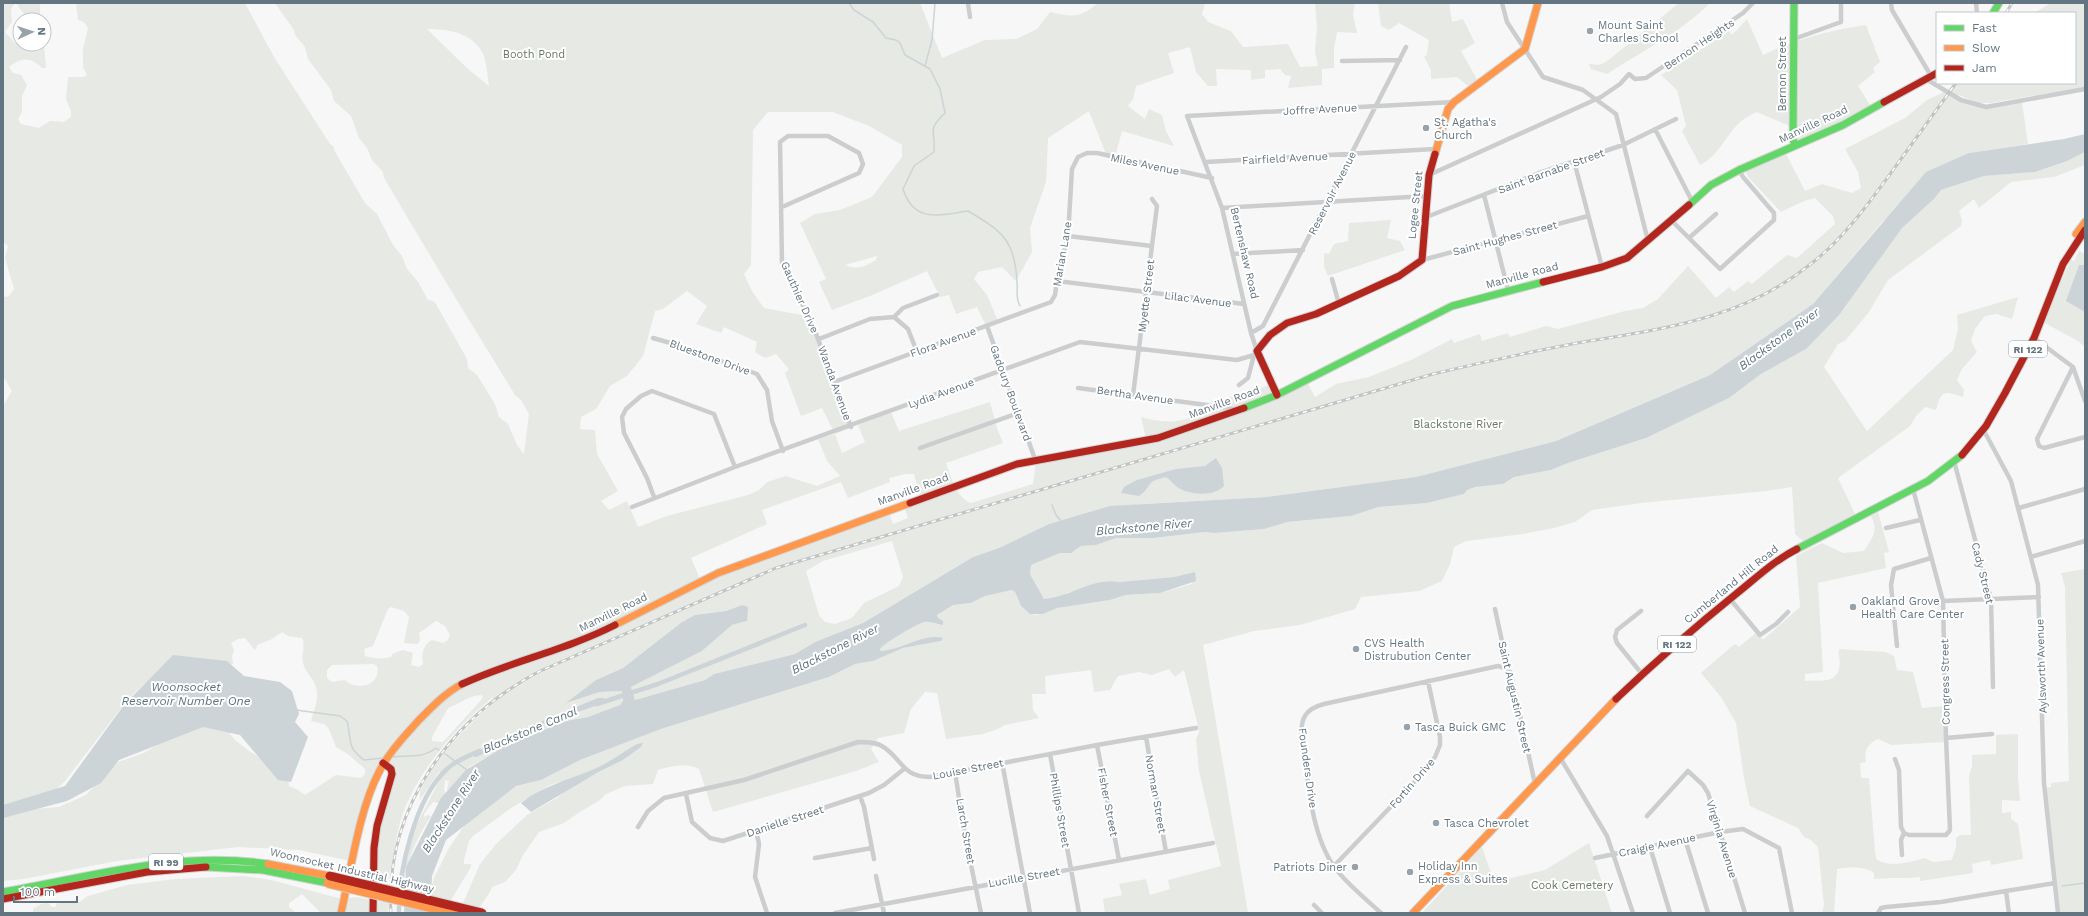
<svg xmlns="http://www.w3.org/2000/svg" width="2088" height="916" font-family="'Work Sans',sans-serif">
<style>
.green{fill:#e6e9e4;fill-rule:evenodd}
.water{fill:#ccd4d7}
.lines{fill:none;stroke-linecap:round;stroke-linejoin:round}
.stream{stroke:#ccd4d7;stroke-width:1.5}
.canal{stroke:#ccd4d7;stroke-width:4.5}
.fast-casing{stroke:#d3d4d5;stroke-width:9}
.slow-casing{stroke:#d3d4d5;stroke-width:9}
.jam-casing{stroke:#d3d4d5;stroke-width:9}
.street{stroke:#cccdce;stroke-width:4.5}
.fast{stroke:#63d668;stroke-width:7}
.slow{stroke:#ff974d;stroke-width:7}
.jam{stroke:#b3261e;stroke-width:7}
.rail-casing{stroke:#c1c3c4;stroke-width:3}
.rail{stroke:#fff;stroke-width:1.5;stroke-dasharray:4.5;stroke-linecap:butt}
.slow-bridge-casing{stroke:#d3d4d4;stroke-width:11;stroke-linecap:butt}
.jam-bridge-casing{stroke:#d3d4d4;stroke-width:11;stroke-linecap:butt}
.slow-bridge{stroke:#ff974d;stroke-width:9}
.jam-bridge{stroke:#b3261e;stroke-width:9}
.poi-dot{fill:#97a2aa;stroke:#fff;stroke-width:1.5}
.labels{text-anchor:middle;stroke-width:4;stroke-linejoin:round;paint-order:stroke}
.shield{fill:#fff;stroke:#929ea7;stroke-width:1}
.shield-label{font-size:10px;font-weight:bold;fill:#637581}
.poi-label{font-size:11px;fill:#637581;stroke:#fff;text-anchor:start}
.street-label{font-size:11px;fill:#637581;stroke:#fff}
.park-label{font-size:11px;fill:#677962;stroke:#fff}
.water-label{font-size:12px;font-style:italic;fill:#5e747c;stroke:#fff}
</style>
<rect width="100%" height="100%" fill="#f7f7f7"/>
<path class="green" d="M3,3H15L11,9L12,22L5,32L16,44H44L46,68H42C31,57 22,57 9,67L13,73L21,75L27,85L22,96V112L18,119L21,124L39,128L50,121L64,122L71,117V112L66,99L68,77H84L87,75L83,67V49L88,28L84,22L78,20L76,3H245L274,57L330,144L334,147V150L365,203L377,214L393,245L402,256L407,269L418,282L428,300L433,301L436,304L467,359L468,368L477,375L495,404L499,417L508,424L517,445L524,454L529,414L521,400L515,395L450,289L384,178L383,172L372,160L367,148L359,138L351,116L334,101L331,90L308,59L305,47L295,35L294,30L275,3H920L942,58L985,40L1016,39L1037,29L1050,12C1073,17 1079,19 1098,3H1205L1202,14L1208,22L1231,31L1243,47L1288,44L1300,67L1318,66L1315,52L1317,28L1315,3H1355L1353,15L1357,33L1337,32L1334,48V68L1322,69V85L1288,88L1291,76L1285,75L1280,69L1265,70V78L1251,80V70L1216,69L1217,86H1208L1196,72L1190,47L1168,53L1174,73L1136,86L1133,99L1128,106L1145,119L1149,109L1162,115L1166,131L1174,146L1122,131L1115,157L1106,154L1089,111L1048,138L1046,182L1030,228L1032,252L1016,281L1002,267L978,272L974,279L987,295L998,321L986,326L977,307L956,314L949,295L940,297L927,271L870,296L832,310L819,282L826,279L800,223L815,214L840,210L872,197L902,157V145L869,126L833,112H768L753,130L751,265L744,274L752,291L764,308L807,316L817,339L850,428L835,434L842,453L865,442L858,425L891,412L899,431L990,402L997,428L1003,443L946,463C951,477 956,497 971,503L1033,484L1036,462L1147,443L1141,417C1160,423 1182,424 1200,413C1206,409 1212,403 1218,401C1235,395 1254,392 1271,384L1276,394L1306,380L1315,397L1336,384L1369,377L1411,360L1452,339L1454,343L1480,334L1482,341L1508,333L1510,337L1546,326L1558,329L1625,311L1643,308L1658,299L1688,266L1716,298L1729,287L1734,292L1748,281L1752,284L1787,255L1797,258L1835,224L1833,216L1815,198L1804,201L1781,212L1748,177L1744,168L1784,150L1805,191L1822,184L1852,193L1861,188L1858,172L1845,149L1905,118L1927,100L1948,90L1954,83H2075V13H2034L2051,3H2083L2085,5V87L1990,103H1977L1959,95L1956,98C1983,112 1993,107 2022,102L2028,144L1969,153L1882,222L1813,304L1710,375L1556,441L1416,477L1266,497L1140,504L1074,517L1049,524L999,548L973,557L863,623L815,642L795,654L714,674L705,680L635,700L631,687L702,651L732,625L747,621L742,605L726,611L695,615L682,622L623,668L596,680L567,703L600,692L622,691L623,702L620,705L588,717L560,722L493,754L469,767L449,793L447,790L449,781L445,780L444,789L446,795L439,803L433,802L424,814V817L428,815L431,816L430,818C416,838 404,867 403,893H401L402,875L414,830L441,777L442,772H439L419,801C421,797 419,793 421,790C436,756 466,728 492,704L493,697C455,728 421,767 403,813C396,834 394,854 389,876C389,879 387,881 386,884L374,880L373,842L390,772L382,764L351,861L299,850L238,847L117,861L23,879L3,881V406L12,391L3,376V296L8,297L14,289L5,258L8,246L3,242ZM427,29C447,29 471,32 482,52C486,58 488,78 489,86L468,69ZM877,256L876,260C865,266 858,271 845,265ZM687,291L707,306L696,324L721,333L724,327L757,342L755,352L765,358L776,354L789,369L785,373L801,416L822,408L835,434L818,439L827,461L840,476L817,486L786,476L767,482L759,490L748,495L667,516L638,527L627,501L609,510L601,501L618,491L597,454L595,430L580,429L581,417L596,409L610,386L627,376L643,356L655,311L663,309ZM906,474H914L920,497L903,503L908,518L893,524L888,510L700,579L691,558L767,524L762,510L841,482L848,498L890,482L889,478ZM892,541L903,577L899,586L864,603L852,618L835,624L825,622L819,615L806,571L823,561ZM391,607L404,611L409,617L404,643L418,644L420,640L419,633L436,621L445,626L450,635L448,640L443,643L432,640C423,645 421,654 423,664L419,667L411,665L413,653L403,650L392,654L391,657C383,659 373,659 365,656L364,649L373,646L388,609ZM282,632L288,636L302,638C306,645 301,654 303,663C305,671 310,675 314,682C321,695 315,707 311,721L324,724L329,729L336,747L349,755L365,769V774L361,778L336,775L305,795L298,790L289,786L288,775L249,751L235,740L227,730L198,723L170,736L144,753L118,762L86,795L59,807L35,809L65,781L128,699L155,674L233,664L232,656L234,650L231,643L238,639L245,638L253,648L256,650L257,645L272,639ZM374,664L377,666C382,685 357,692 345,680L332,682L327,678V670L332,665ZM480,695L483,696L482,699L443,742L432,741V737L448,708C461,703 466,697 480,695ZM589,702L601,704L531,729L477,757H474L551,717L581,707Z
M17,3H40V14L35,20C28,18 19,10 17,3Z
M1378,3H1449L1452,22L1463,19L1475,43L1461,51L1478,81L1469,87L1457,77L1431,79V70L1424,57L1427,55L1429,40L1399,23L1389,30L1381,26Z
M1679,3H1710C1680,33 1642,51 1607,74L1591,69L1589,64L1599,65L1606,62Z
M1747,19L1763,55C1800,38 1826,31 1866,25L1880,62L1873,68L1875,72L1858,86L1872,108L1796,145L1794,128L1757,112C1726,124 1726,152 1700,165L1682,131L1686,126L1677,90L1661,75L1729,31L1732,35Z
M2085,152V165L2054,177L2011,182L1979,208L1974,199L1959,211L1962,220L1961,226L1888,280L1869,312L1845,341L1838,344L1824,367L1867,431L1953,350L1958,329L1957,315L2018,297L2012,319L1996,314L1985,316L1975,329L1971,341L1977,352L1962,369L1957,380L1964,390L1963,397C1945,391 1941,389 1936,410L1925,407L1916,416L1910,426L1838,478L1856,516L1803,541L1795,534L1792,487L1766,491L1641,503L1592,510L1575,522L1554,528L1523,534L1466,541L1454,547L1450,564L1442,581L1419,591L1361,597L1355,609L1300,625L1254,631L1203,645L1248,913H1105L1103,899L1122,895L1119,884L1146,879L1150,895L1170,889L1168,880L1221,866L1199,771L1196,739L1199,732L1197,722L1184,670L1175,677L1169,669L1152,675L1139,672L1118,676L1110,690L1094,692L1091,670L1045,676L1046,694H1032L1033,710L1039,718L1005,725L998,729L983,734L946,739L937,693L925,692L911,709L904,733L878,738L871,749L879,762L856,771L713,812L699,769C686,762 671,766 658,770L653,784L625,786L606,794L600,800L580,812L564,823L539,832L523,855L516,870L505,882L492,887C489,895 483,901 480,907L463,903L480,864L496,844L527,815L557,798L569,788L623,760L641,747L573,779L552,784L511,808L473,836L469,841L464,860V864H471V867L451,900L429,895L434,878L449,848L466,823L516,786L541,780L580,760L661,729L829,677L855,664L873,661L903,648L941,641L922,640L892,650L881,651L880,649C883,643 916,624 924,622C930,621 934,622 939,624L937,615L953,605L971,603L985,596L1012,590L1015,592L1021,606L1034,615L1042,614L1057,608L1110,600L1126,595L1160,593L1192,584L1195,572L1174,577L1120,582L1112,581L1069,592L1059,598L1044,599L1030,574L1031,565L1060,553H1071L1081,546L1096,545L1116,538H1154L1205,532L1215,533L1263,529L1287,522L1351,516L1379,507L1427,503L1464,494L1467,490L1475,487L1503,484L1514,477L1551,470L1568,463L1646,438L1729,398L1761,374L1806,349L1902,228L1934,199L1941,190L1984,176L2035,172L2067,161Z
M1391,220L1387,238L1400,241L1405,250L1328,276L1324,267V253L1329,254L1334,244L1348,241L1349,223Z
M2079,251L2085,254V347L2078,341L2043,322L2071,260L2074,261Z
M1878,512L1889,552L1884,553L1886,568L1818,583L1823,672L1805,674V681C1817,680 1836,684 1839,669C1841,662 1838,656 1839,649L1885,652L1894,656L1897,670L1913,672L1922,708L1944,706L1945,742L1891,745L1878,739C1867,744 1864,751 1866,762L1860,763L1861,778H1869L1875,852L1877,860C1892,868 1910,862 1925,858L1933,862L1952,860L1956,847V838L1960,835H1971L1969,776L1972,766V755L1996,754V735L2018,734V778L2020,801L2002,800V813L2011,812V819L2018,824L2023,859L1991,865L1990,860L1972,864L1973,873L1920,881V877C1904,879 1890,877 1874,879V873C1866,866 1848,867 1837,869L1834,913H1822L1824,905L1818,847L1811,840L1804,837L1798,828L1750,806L1744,778L1736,723L1721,697L1701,673L1731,647L1736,644L1739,647L1757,632L1763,640L1800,607L1796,556L1822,543L1843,553L1864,551C1872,538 1879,532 1871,516Z
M2085,569V913H2057L2045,788L2051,787V783L2069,781L2065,587L2061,573Z
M1589,843L1612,913H1422L1482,847L1494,882L1545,870Z
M243,876L271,880L342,899L356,897L389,903L388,913H321L302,894L289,903V907L296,913H33V909L41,904L48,903L52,907H55L58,901L78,903L88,896L127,885L175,879Z"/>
<path class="water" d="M2085,134V152L2067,161L2035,172L1984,176L1941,190L1934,199L1902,228L1839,315L1806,349L1761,374L1729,398L1646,438L1568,463L1551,470L1514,477L1503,484L1475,487L1467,490L1464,494L1427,503L1379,507L1351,516L1287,522L1264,529L1215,533L1205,532L1154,538H1116L1096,545L1081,546L1071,553H1060L1031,565L1030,574L1044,599C1070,597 1093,577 1120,582L1174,577L1195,572L1196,581L1160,593L1126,595L1110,600L1057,608L1043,614H1030L1021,606L1015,592L1012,590L985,596L971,603L953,605L937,615L938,618L943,621V625C936,624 931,621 924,622C917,624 884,643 880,649L881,651C902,650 923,633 943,638L941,641L903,648L873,661L855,664L829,677L661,729L580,760L541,780L516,786L446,840L432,876L430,913H404L406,867L441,798L466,770L512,742L542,731L560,722L588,717L620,705L623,701L622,691L600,692L566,703L596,680L623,668L682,622L695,615L726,611L742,605L748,607L747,621L732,625L702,651L631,687L635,700L705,680L714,674L795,654L815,642L863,623L973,557L999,548L1049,524L1110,506L1266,497L1416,477L1556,441L1710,375L1813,304L1926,172L1969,153L2064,139Z
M2079,265H2085V312L2066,301Z
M1216,458L1222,468L1224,486C1214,497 1189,495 1177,487C1173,484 1171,480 1166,477C1143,482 1153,487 1139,496L1121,493L1124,487L1137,480L1176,469L1205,466Z
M173,655L227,661L244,676L280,682L292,691L299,714L295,722L308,737L291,782L278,780L240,735L203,727L119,760L101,783L67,801L3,818V805L65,786L124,705Z
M598,698H605L601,704L531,729L477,757H474V753L506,736Z
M643,743L641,747L623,760L597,773L531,812L521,803C542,786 569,780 594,769C609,763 623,752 637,744Z"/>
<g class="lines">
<path class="stream" d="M849,3L854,10L873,22L886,38L896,40L900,43L905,55L930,69L940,89L945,113C926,131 936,130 934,152L914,166L903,189C914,224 940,215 968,211C1002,231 1015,240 1017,282C1018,291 1015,297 1020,306
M925,66L932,40L935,3
M1052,505L1056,515L1062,522
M296,710L340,716L347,721C352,740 346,747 364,760L383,758
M444,753L467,770
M392,757C408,755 422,759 436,748L439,750
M2062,886L2085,883"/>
<path class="canal" d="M597,704L658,684L805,625
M399,913C398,872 415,798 447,769C455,761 469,756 479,751"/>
<g class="fast-casing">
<path id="fast" d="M1794,3L1793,139L1795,146
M1993,13L1999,3
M1689,205L1711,185L1739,170L1843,125L1884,102
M1244,408L1277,395L1452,306L1543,282
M1797,549L1928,481L1962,455
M206,867L263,870L328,883
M3,892C92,877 177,850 268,864"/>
</g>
<g class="slow-casing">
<path id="slow" d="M1435,154L1448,109L1454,102L1525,49L1538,3
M2076,234L2085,222
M615,625L718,573L910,503
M268,864L330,876
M341,913C351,870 359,810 379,772C389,752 404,737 418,721C432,707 445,693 462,684
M1413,913L1616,699"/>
</g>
<g class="jam-casing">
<path id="jam" d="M1884,102L1937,73
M1543,282L1602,267L1627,258L1689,205
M1277,395L1257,351L1270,335L1287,323L1316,314L1399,276L1422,260L1429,175L1435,154
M1962,455L1986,426L2005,393L2034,338L2063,264L2085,230
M910,503L1017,464L1158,438L1244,408
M462,684C512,661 566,650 615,625
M1616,699C1655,662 1695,627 1736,594C1756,578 1775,560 1797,549
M3,899L147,872L206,867
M373,913L374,848L377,826L392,774L391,769L383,763"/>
</g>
<path class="street" d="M968,3L970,17
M1502,3L1507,22L1543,77L1583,90L1616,114L1648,241
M1891,3L1892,10L1931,76
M1976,3L1977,13
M1794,39L1841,22V3
M1342,61L1400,60
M1926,79L1961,100L1986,107L2085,89
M1655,129L1692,201
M1574,161L1602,267
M1206,162L1435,149
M1429,175L1601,97L1620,84L1629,74L1635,79L1646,78L1743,13L1753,3
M1484,195L1508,290
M782,207L859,173L863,164L859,153L828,136H788L780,142L782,263L799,299L809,315L851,427
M1222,208L1426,196
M1425,216H1429L1539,173L1623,145L1676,119
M1671,220L1720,269L1774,220V213L1743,177L1739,170
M1068,236L1152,246
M1689,238L1716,214
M1233,254L1303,250
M1422,260L1588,216
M1332,279L1339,304
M1057,281L1244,304
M894,317L908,329L917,352
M987,326L1035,459
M1251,333L1263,326L1406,47
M653,338L674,344L757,374L767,390L772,421L783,451
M2034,338L2073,367L2085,401
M819,339L870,319L894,317L903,308L937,295
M2073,367L2037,439L2039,446L2044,448L2085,437
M834,382L1051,302L1055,295L1057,281L1068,236L1072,169L1078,157L1087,153H1097L1212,178
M1239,385L1248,378L1254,355
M1078,388L1229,408L1238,411
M1133,395L1157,206L1152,199
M1983,429L2011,481L2038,585L2044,783L2058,913
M920,448L1018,413
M1954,461L1991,599L1993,687
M654,497L647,478L624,433L622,417L626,409L641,396L652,391L714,414L735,467
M632,507L735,467L1080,342L1237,360L1254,355L1257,351L1251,333L1222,208L1187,116L1454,102
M2019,508L2085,489
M1886,528L1920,520
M2031,557L2085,541
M1730,599L1760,635L1776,624L1788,612
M1943,601L2039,597
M1495,609L1508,669L1511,674L1535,784
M1641,611L1617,630L1615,637L1617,643L1642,674
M1897,646L1891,585L1894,569L1931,558
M1146,737L1166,852
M1946,738L1992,734
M1097,745L1119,860
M1050,754L1079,913
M1561,759L1607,836L1633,913
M1895,759L1899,770L1901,827L1904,833L1909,835H1946L1950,830L1946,738L1943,601L1913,489
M1002,762L1030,913
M955,772L965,836L981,913
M686,794L692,822L710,838L723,841L869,793L884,785L904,769
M860,796L864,807L874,859
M1647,816L1688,771L1703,785L1708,793L1745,913
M638,827L648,811L664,798L744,780L858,742C867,742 877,742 885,748C903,761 903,777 930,777L1097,745L1196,728
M756,830L759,844L755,877L767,913
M1685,839L1708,913
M1650,847L1670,913
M1902,855L1901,840L1904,833
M815,858L872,848
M1595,858L1720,832L1743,829L1779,848L1792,913
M1334,866L1424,772L1435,757L1440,745V737L1428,681
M876,876L884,913
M2006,891L2055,883
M1314,905L1322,913
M835,913L1213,843
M1381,913C1366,899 1347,884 1335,868C1310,834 1308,777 1302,737C1300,719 1305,709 1324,704L1498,666L1508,669
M1878,913L1881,908L1886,907L1941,902L2006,891L2009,913"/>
<use href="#fast" class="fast"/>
<use href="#slow" class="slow"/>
<use href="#jam" class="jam"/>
<g class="rail-casing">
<path id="rail" d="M2006,13L2012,3
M391,913C385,809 449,720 538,672L776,568L1433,374C1479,363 1525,353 1572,344C1660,329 1741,321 1812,263C1844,238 1869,203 1893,170C1914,141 1935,112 1956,83"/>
</g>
<use href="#rail" class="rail"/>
<g class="slow-bridge-casing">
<path id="slow-bridge" d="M328,883L453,913"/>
</g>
<g class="jam-bridge-casing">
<path id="jam-bridge" d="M330,876L482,913"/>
</g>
<use href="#slow-bridge" class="slow-bridge"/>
<use href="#jam-bridge" class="jam-bridge"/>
</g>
<g class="poi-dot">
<circle cx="1590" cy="31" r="4"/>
<circle cx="1426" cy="128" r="4"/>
<circle cx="1853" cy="607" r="4"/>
<circle cx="1356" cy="649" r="4"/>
<circle cx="1407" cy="727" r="4"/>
<circle cx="1436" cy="823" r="4"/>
<circle cx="1355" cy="867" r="4"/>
<circle cx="1410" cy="872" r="4"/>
</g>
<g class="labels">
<g class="shield">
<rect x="2009" y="341" width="38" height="16" rx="3"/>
<rect x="1658" y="636" width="38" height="16" rx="3"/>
<rect x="149" y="854" width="34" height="16" rx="3"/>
</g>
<g class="shield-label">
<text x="2028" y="353">RI 122</text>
<text x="1677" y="648">RI 122</text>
<text x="166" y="866">RI 99</text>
</g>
<g class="poi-label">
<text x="1598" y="29">Mount Saint<tspan x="1598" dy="13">Charles School</tspan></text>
<text x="1434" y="126">St. Agatha's<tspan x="1434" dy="13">Church</tspan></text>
<text x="1861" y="605">Oakland Grove<tspan x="1861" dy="13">Health Care Center</tspan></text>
<text x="1364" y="647">CVS Health<tspan x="1364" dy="13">Distrubution Center</tspan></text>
<text x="1415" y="731">Tasca Buick GMC</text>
<text x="1444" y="827">Tasca Chevrolet</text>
<text x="1418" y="870">Holiday Inn<tspan x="1418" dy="13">Express &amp; Suites</tspan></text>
<text x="1347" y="871" text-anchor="end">Patriots Diner</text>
</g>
<g class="street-label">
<text transform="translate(1699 44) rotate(-34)" y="4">Bernon Heights</text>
<text transform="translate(1782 74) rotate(-90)" y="4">Bernon Street</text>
<text transform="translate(1320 109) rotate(-3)" y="4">Joffre Avenue</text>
<text transform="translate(1813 124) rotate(-25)" y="4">Manville Road</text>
<text transform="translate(1285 158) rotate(-3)" y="4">Fairfield Avenue</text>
<text transform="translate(1145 164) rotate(12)" y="4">Miles Avenue</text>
<text transform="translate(1551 171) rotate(-20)" y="4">Saint Barnabe Street</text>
<text transform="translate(1332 193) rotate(-63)" y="4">Reservoir Avenue</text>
<text transform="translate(1415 205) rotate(-84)" y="4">Logee Street</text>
<text transform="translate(1505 238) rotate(-15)" y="4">Saint Hughes Street</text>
<text transform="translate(1245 253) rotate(77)" y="4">Bertenshaw Road</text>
<text transform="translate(1062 254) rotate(-80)" y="4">Marian Lane</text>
<text transform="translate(1522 275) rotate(-15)" y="4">Manville Road</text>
<text transform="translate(1146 296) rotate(-83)" y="4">Myette Street</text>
<text transform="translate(800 297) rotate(66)" y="4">Gauthier Drive</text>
<text transform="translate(1198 299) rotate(7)" y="4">Lilac Avenue</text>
<text transform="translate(943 342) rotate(-20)" y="4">Flora Avenue</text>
<text transform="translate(710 357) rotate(20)" y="4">Bluestone Drive</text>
<text transform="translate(835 383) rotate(70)" y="4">Wanda Avenue</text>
<text transform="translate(941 393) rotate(-20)" y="4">Lydia Avenue</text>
<text transform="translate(1011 393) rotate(70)" y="4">Gadoury Boulevard</text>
<text transform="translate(1135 395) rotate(8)" y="4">Bertha Avenue</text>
<text transform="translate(1224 402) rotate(-20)" y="4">Manville Road</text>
<text transform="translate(913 489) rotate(-20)" y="4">Manville Road</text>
<text transform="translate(1983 573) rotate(76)" y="4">Cady Street</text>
<text transform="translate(1731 584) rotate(-39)" y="4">Cumberland Hill Road</text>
<text transform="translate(613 612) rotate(-26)" y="4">Manville Road</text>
<text transform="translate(2041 666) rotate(-92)" y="4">Aylsworth Avenue</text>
<text transform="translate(1945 682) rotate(-91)" y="4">Congress Street</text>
<text transform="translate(1515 697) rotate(77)" y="4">Saint Augustin Street</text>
<text transform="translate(1308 768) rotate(82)" y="4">Founders Drive</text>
<text transform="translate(968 769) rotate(-11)" y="4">Louise Street</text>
<text transform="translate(1412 783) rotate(-49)" y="4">Fortin Drive</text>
<text transform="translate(1156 794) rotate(80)" y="4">Norman Street</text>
<text transform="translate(1108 802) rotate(79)" y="4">Fisher Street</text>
<text transform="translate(1060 810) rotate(80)" y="4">Phillips Street</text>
<text transform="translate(785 821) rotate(-18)" y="4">Danielle Street</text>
<text transform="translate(966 831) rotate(80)" y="4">Larch Street</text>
<text transform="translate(1722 839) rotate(73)" y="4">Virginia Avenue</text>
<text transform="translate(1657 845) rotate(-12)" y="4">Craigie Avenue</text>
<text transform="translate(352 870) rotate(13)" y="4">Woonsocket Industrial Highway</text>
<text transform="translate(1024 877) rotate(-10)" y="4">Lucille Street</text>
</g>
<g class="park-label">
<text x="534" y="58">Booth Pond</text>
<text x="1458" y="428">Blackstone River</text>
<text x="1572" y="889">Cook Cemetery</text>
</g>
<g class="water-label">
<text transform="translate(1779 339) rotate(-36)" y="4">Blackstone River</text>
<text transform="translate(1144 527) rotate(-5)" y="4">Blackstone River</text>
<text transform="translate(835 649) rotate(-27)" y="4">Blackstone River</text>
<text x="186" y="691">Woonsocket<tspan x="186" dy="14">Reservoir Number One</tspan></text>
<text transform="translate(530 730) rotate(-23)" y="4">Blackstone Canal</text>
<text transform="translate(451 811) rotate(-57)" y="4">Blackstone River</text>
</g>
</g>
<rect width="2088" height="916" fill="none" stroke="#637581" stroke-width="8"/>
<rect x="1936" y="12" width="140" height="72" fill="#ffffff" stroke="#c1c8cd"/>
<rect x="1944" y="25" width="20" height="6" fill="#63d668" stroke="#c1c8cd"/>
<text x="1972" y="32" font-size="12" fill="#637581">Fast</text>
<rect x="1944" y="45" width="20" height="6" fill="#ff974d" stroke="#c1c8cd"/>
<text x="1972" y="52" font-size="12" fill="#637581">Slow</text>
<rect x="1944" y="65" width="20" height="6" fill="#b3261e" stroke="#c1c8cd"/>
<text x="1972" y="72" font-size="12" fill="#637581">Jam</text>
<g transform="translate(32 32) rotate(87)"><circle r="19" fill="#ffffff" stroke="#c1c8cd"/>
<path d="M0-3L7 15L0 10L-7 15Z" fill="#97a2aa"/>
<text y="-6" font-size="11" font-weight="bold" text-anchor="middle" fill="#637581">N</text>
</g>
<path d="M14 896v6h63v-6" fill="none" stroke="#637581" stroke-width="2"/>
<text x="20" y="896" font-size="12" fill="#637581" stroke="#ffffff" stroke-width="3" paint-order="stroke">100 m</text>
</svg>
